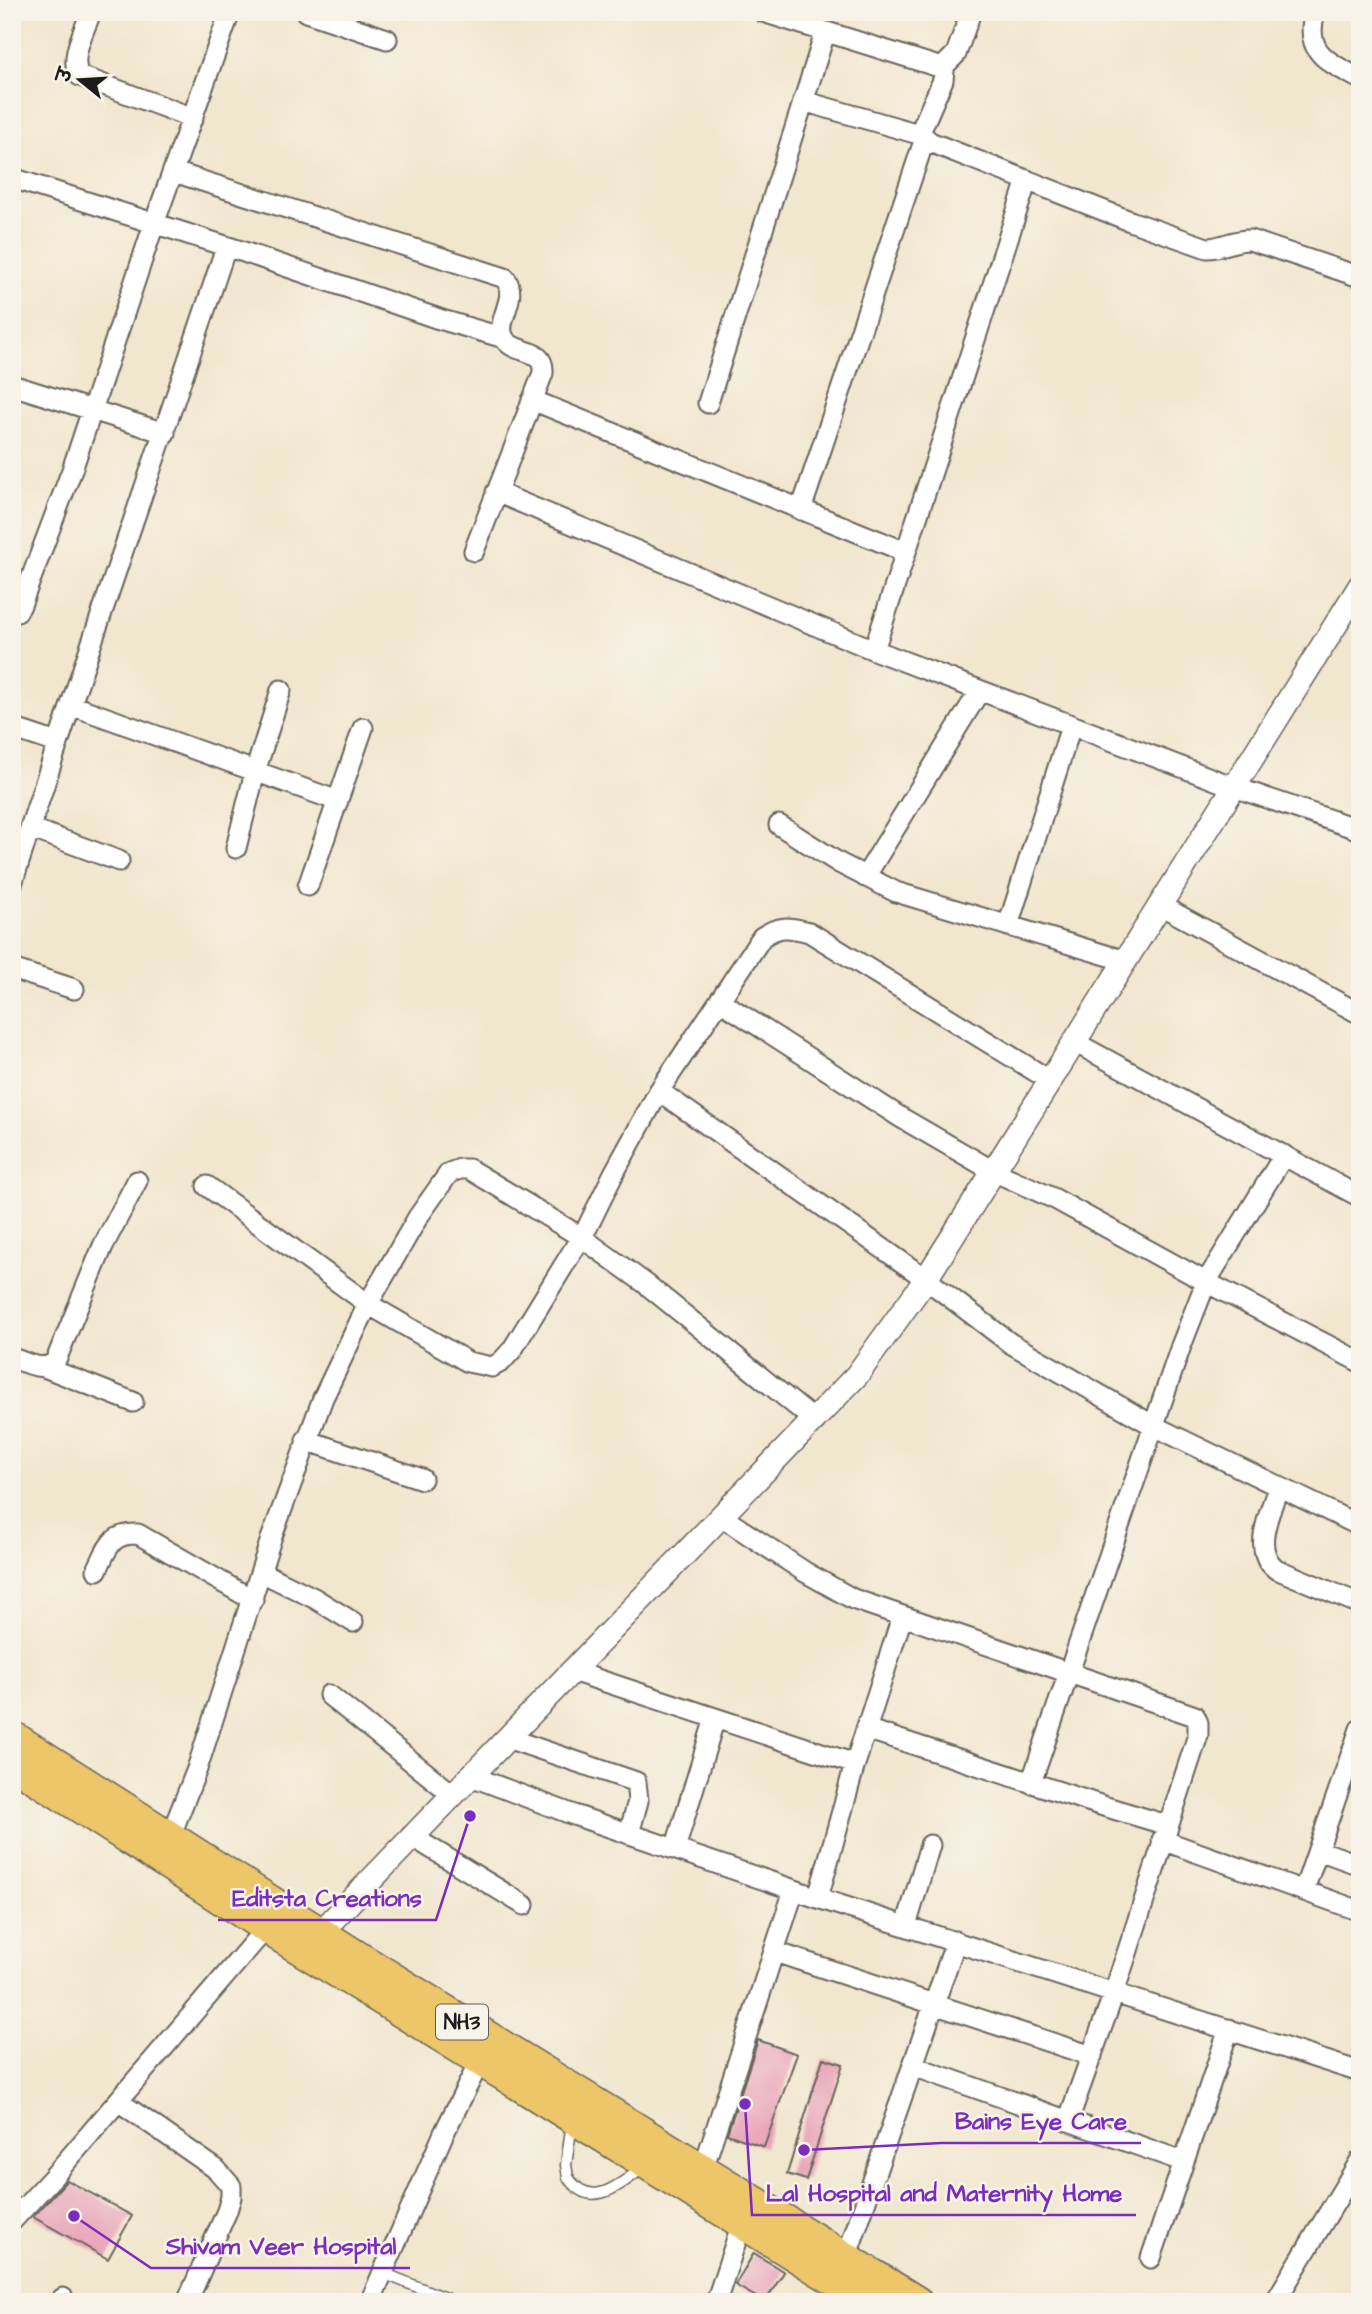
<svg xmlns="http://www.w3.org/2000/svg" width="1372" height="2314" font-family="'Architects Daughter','Playpen Sans Deva',sans-serif">
<style>
.building{fill:#e8a0b7}
.lines{fill:none;stroke-linecap:round;stroke-linejoin:round}
.service-casing{stroke:#67635a;stroke-width:13}
.minor-casing{stroke:#67635a;stroke-width:23}
.tertiary-casing{stroke:#67635a;stroke-width:26}
.trunk-casing{stroke:#67635a;stroke-width:35}
.service{stroke:#fff;stroke-width:10}
.minor{stroke:#fff;stroke-width:19}
.tertiary{stroke:#fff;stroke-width:23}
.trunk{stroke:#ecc669;stroke-width:32}
.labels{text-anchor:middle;stroke-width:5;stroke-linejoin:round;paint-order:stroke}
.shield{fill:#f7f3e8;stroke:#5e5c59;stroke-width:2}
.shield-label{font-size:21px;font-weight:bold;fill:#1c1c1c}
.leader{fill:none;stroke:#7b2cbf;stroke-width:2.5}
.callout-dot{fill:#7b2cbf;stroke:#f7f3e8;stroke-width:2.5}
.callout-label{font-size:24px;text-anchor:middle;font-weight:bold;fill:#7b2cbf;stroke:#f7f3e8;stroke-width:5;stroke-linejoin:round;paint-order:stroke}
</style>
<rect width="100%" height="100%" fill="#f7f3e8"/>
<filter id="ink" filterUnits="userSpaceOnUse"><feTurbulence type="fractalNoise" baseFrequency=".0143" numOctaves="2"/><feDisplacementMap in="SourceGraphic" scale="14" xChannelSelector="R" yChannelSelector="G"/><feConvolveMatrix kernelMatrix="1 2 1 2 8 2 1 2 1" color-interpolation-filters="sRGB"/></filter>
<filter id="wash" filterUnits="userSpaceOnUse"><feTurbulence type="fractalNoise" baseFrequency=".00686" numOctaves="4" result="noise"/><feDisplacementMap in="SourceGraphic" scale="28" xChannelSelector="R" yChannelSelector="G"/><feGaussianBlur stdDeviation="1.57" result="paint"/><feColorMatrix in="noise" values="0 0 0 0 0 0 0 0 0 0 0 0 0 0 0 0 0 1.4 0 .05"/><feComposite in="paint" operator="in"/></filter>
<g filter="url(#wash)">
<rect width="100%" height="100%" fill="#f1e6ce"/>
<g id="blocks">
<path class="building" d="M758,2040L797,2054L764,2147L727,2134Z
M823,2058L843,2064L806,2180L787,2174Z
M67,2180L132,2216L108,2259L33,2217Z
M754,2253L784,2272L765,2302L735,2285Z"/>
</g>
</g>
<g filter="url(#ink)">
<use href="#blocks" fill-opacity="0" stroke="#67635a" stroke-width="2"/>
<g class="lines">
<g class="service-casing">
<path id="service" d="M572,2122L566,2165L568,2177C590,2212 621,2184 644,2167
M383,2273L455,2302"/>
</g>
<g class="minor-casing">
<path id="minor" d="M91,12C85,29 68,60 80,76L193,118
M306,12L387,39
M763,12L942,68L944,71L943,80L921,130L922,135L930,142L1130,221L1207,248C1223,248 1234,239 1250,240L1360,277
M1315,12C1303,53 1329,62 1360,79
M942,68L956,54L971,12
M803,101L922,135
M174,172L505,278C520,298 494,321 504,338C514,356 545,345 543,373L474,551
M12,178L238,250L439,319L504,338
M12,385L165,433
M532,400L906,552
M708,403L825,33
M496,492L874,650L1027,180
M801,510L925,138
M12,613L17,612L21,605L72,470L154,224L230,12
M874,650L1234,787L1360,830
M71,705L338,801
M12,728L57,743
M779,825L839,863L896,892L1126,961
M30,828L119,861
M236,848L255,772L281,690
M865,877L979,692
M12,884C80,670 156,459 226,247
M308,886L363,728
M1160,905L1360,1014
M1008,926L1071,726
M12,969L74,989
M720,1001L900,1117L993,1171L1055,1199L1206,1282L1360,1362
M1076,1043L1360,1197
M659,1091L926,1279L1010,1343L1154,1426L1360,1526
M207,1186L368,1304L468,1362L492,1367L501,1362L512,1350L588,1226L614,1173L659,1091L762,937C779,925 789,927 809,932L1051,1081
M12,1358C25,1362 46,1374 56,1360L103,1246L137,1181
M44,1367L133,1402
M306,1440L422,1479
M1278,1488C1270,1513 1251,1550 1276,1569L1360,1604
M722,1517L805,1572L853,1599L1195,1716L1198,1723V1735L1114,1993L1068,2121
M97,1570C108,1548 110,1533 138,1534L253,1600
M261,1572L314,1598L353,1622
M572,1671L855,1764
M329,1695L452,1794
M866,1729L1100,1805L1167,1825
M507,1738L636,1782L638,1801L629,1834
M471,1776L574,1815L818,1898L1360,2072
M1031,1783L1181,1346L1206,1282L1284,1155
M411,1836L524,1905
M170,1837L197,1769L271,1539L323,1398L368,1304L418,1217L449,1173L460,1169H469L581,1237L646,1284L815,1421
M1162,1840L1360,1911
M675,1849L715,1718
M1318,1850L1360,1865
M1304,1890L1360,1729
M818,1898L855,1764L902,1617
M906,1926L930,1845
M775,1952L1092,2056
M913,2066L1182,2161
M118,2101L216,2169L231,2186V2197L227,2211L187,2302
M703,2169L794,1890
M12,2221L53,2177L272,1921
M846,2258L956,1941
M1151,2258L1229,2029
M59,2302L63,2298
M370,2302L444,2133L480,2061
M716,2302L742,2223
M1275,2302L1360,2161"/>
</g>
<g class="tertiary-casing">
<path id="tertiary" d="M320,1933L857,1375L926,1279L1360,586"/>
</g>
<g class="trunk-casing">
<path id="trunk" d="M12,1737L357,1957L916,2302
M27,1772L266,1927L871,2302"/>
</g>
<use href="#service" class="service"/>
<use href="#minor" class="minor"/>
<use href="#tertiary" class="tertiary"/>
<use href="#trunk" class="trunk"/>
</g>
</g>
<g class="labels">
<rect class="shield" x="436" y="2004.5" width="52" height="35" rx="5"/>
<g class="shield-label">
<text x="462" y="2029">NH3</text>
</g>
</g>
<path class="leader" d="M470 1816L436 1920H218M804 2150L941 2143H1141M745 2104L752 2215H1136M74 2216L151 2268H410"/>
<g class="callout-dot">
<circle cx="470" cy="1816" r="7"/>
<circle cx="804" cy="2150" r="7"/>
<circle cx="745" cy="2104" r="7"/>
<circle cx="74" cy="2216" r="7"/>
</g>
<g class="callout-label">
<text x="327" y="1906">Editsta Creations</text>
<text x="1041" y="2129">Bains Eye Care</text>
<text x="944" y="2201">Lal Hospital and Maternity Home</text>
<text x="281" y="2254">Shivam Veer Hospital</text>
</g>
<rect width="1372" height="2314" fill="none" stroke="#f7f3e8" stroke-width="42"/>
<g transform="translate(80 80) rotate(288)" stroke="#f7f3e8" stroke-width="5" paint-order="stroke">
<path d="M0-5L12 26L0 18L-12 26Z" fill="#1c1c1c"/>
<text y="-10" font-size="19" font-weight="bold" text-anchor="middle" fill="#1c1c1c">उ</text>
</g>
</svg>
